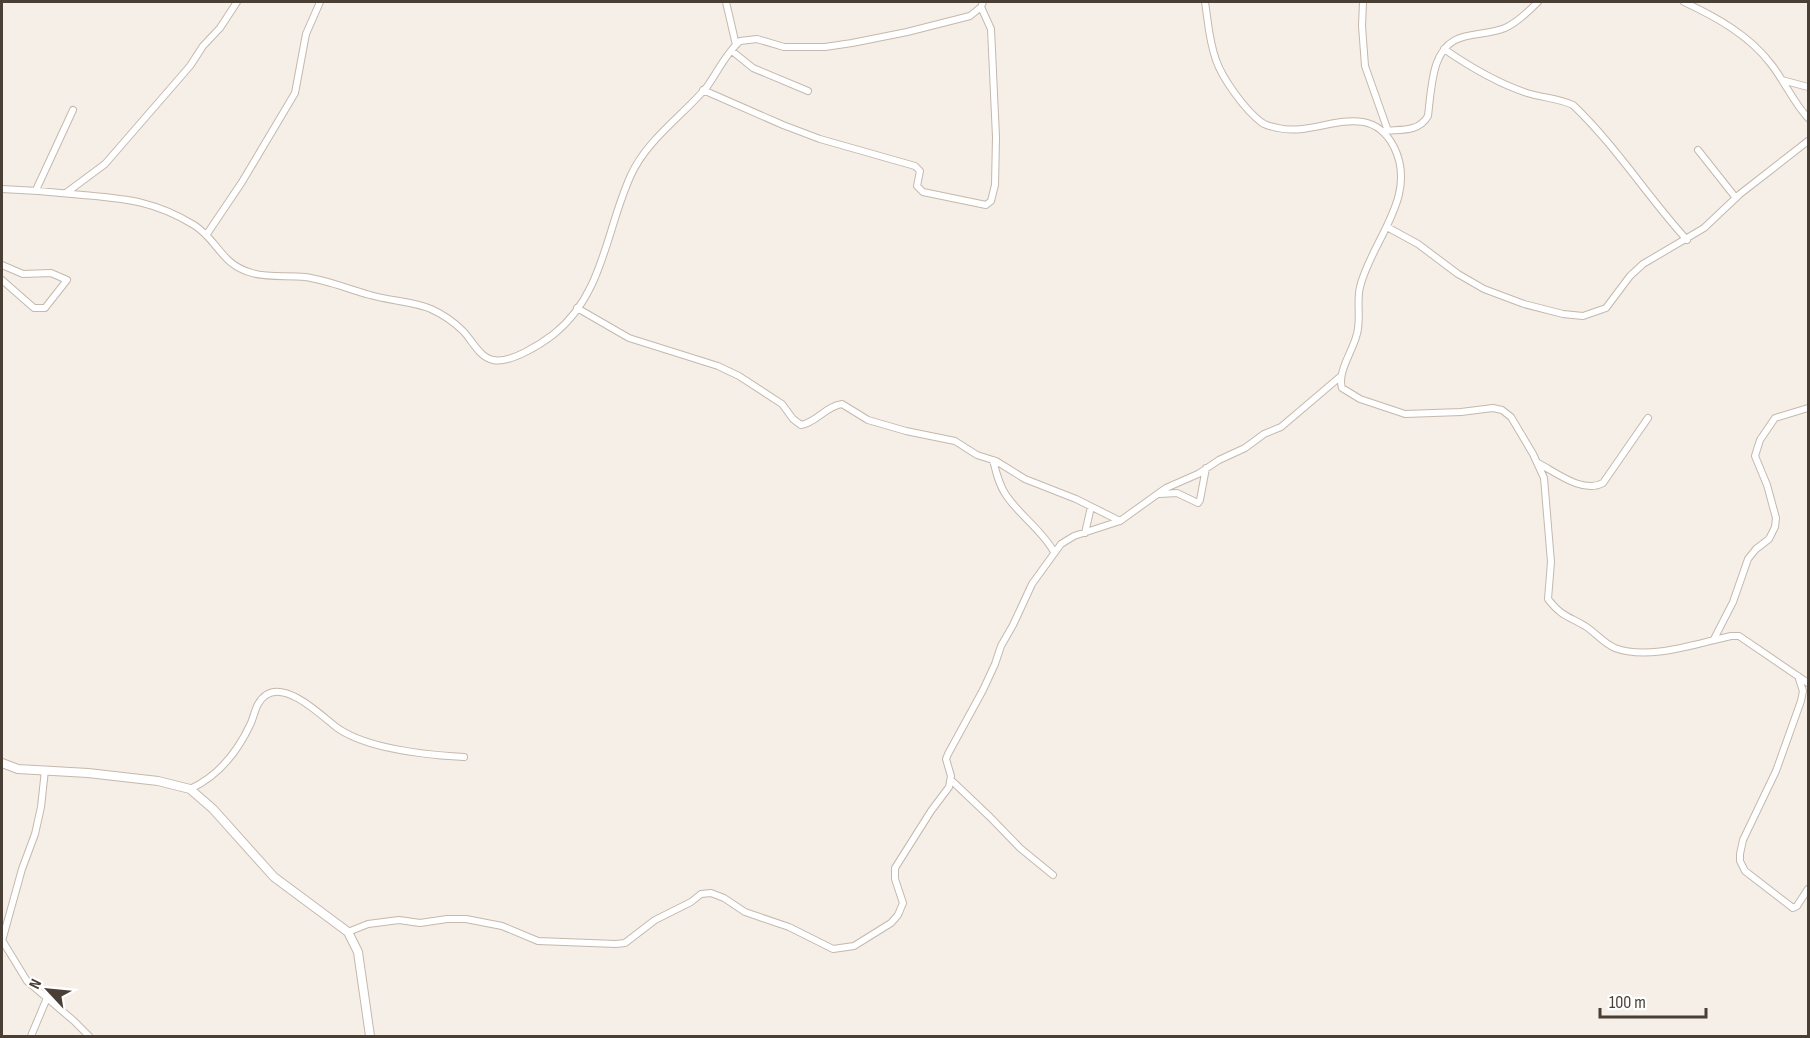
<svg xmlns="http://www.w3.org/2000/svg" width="1810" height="1038" font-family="'Sofia Sans Condensed',sans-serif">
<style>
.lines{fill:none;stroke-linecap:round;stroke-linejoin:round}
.minor-casing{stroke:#c5b8ac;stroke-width:8}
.tertiary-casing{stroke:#c5b8ac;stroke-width:10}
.minor{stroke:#fff;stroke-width:6}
.tertiary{stroke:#fff;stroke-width:8}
</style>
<rect width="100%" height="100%" fill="#f5efe7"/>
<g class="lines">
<g class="minor-casing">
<path id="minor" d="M726,2L736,45
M1205,2C1208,21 1209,41 1216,60C1222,78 1245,110 1261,122C1265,125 1272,127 1278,128C1317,138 1368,96 1394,147C1419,197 1371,241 1360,287C1356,304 1362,321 1356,337C1352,352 1337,373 1342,388L1360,399L1405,414L1461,412L1493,408L1502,410L1511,417L1533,454L1544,478L1551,562L1548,599C1561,616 1568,616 1585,626C1596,633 1603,643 1615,648C1649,661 1697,643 1731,636H1739L1808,683
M1363,2L1362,26L1365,66L1388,131
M1684,2C1716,17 1749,35 1771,64C1785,82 1793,102 1808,118
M1444,49C1470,67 1497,83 1527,93C1543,98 1558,98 1573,105C1616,146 1647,196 1687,240
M732,51L753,68L808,91
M1782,80L1808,87
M703,90L783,125L820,139L915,166L920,171L917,186L923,192L986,205L991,201L995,185L996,137L991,29L981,7
M1383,131C1400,129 1418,133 1428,116C1430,99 1431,81 1436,65C1449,27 1477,39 1505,28C1517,23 1529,11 1538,2
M1698,150L1736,198
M2,189C29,190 56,192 83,195C127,199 155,201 194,225C218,240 221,265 252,273C269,278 287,275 305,277C327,280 348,289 370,295C390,301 412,301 431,309C442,314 454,322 463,331C472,340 479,357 493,360C510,364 541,344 554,334C604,294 606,229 631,175C647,140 681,117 706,88C717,73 726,53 740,41L757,39L784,47H825L852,43L907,32L970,16L981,7L983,2
M36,190L73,110
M66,193L105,164L190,66L203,46L220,28L237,2
M1387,227L1418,244L1458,274L1484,289L1524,304L1563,314L1583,316L1606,308L1630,276L1643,264L1704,228L1740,194L1808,141
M207,234L242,182L295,93L306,34L320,2
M2,265L23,274L51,273L67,280L45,308H34L2,280
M577,308L629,338L718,366L739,376L782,404L793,419L801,425C816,423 826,406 842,404L868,420L906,431L955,441L977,455L996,461L1025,479L1076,499L1120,521
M993,460C996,472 999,485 1006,495C1020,516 1042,530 1054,552
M1538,463C1557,473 1583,494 1603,483L1648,418
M1160,494L1177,493L1198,503L1200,500L1206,468
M1085,533L1091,507
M1714,639L1733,602L1748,559L1756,549L1769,539L1775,527L1776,518L1767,485L1755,456L1760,440L1775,418L1808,408
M1798,676L1803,691L1801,701L1776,771L1743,840L1740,854V861L1745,871L1793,908L1797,906L1808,889
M951,780L990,817L1020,848L1053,875
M190,789C219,776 238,751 251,723C255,713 256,702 266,695C286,681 321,715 336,727C366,749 428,755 464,757
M348,932L368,924L399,920L420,923L447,919H466L502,926L538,941L616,944L625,943L655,920L691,902L701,894L711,893L724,898L745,912L789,927L833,949L854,946L891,923L898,915L903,903L895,879V868L931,811L949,787L951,776L946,759L948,754L983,690L995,664L1001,646L1013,625L1032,584L1061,544L1074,536L1120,521L1166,488L1198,474L1219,460L1245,448L1264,434L1281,427L1341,376
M2,940L27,981L74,1021L89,1036
M2,941L22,869L35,834L41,807L45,770
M31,1036L47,998"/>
</g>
<g class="tertiary-casing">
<path id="tertiary" d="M2,763L18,769L88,773L158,781L190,789L213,809L274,877L348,932L358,952L370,1036"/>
</g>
<use href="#minor" class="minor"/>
<use href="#tertiary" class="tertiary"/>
</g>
<rect width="1810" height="1038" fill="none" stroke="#493f35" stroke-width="6"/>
<g transform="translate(48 990) rotate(296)" stroke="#ffffff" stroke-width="4.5" paint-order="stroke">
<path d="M0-4.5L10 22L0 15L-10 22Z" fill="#493f35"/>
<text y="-9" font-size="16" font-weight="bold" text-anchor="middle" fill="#493f35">N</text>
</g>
<path d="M1600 1008v9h106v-9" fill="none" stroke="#493f35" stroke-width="3"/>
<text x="1609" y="1008" font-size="18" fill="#493f35" stroke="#ffffff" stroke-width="4.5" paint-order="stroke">100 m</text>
</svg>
